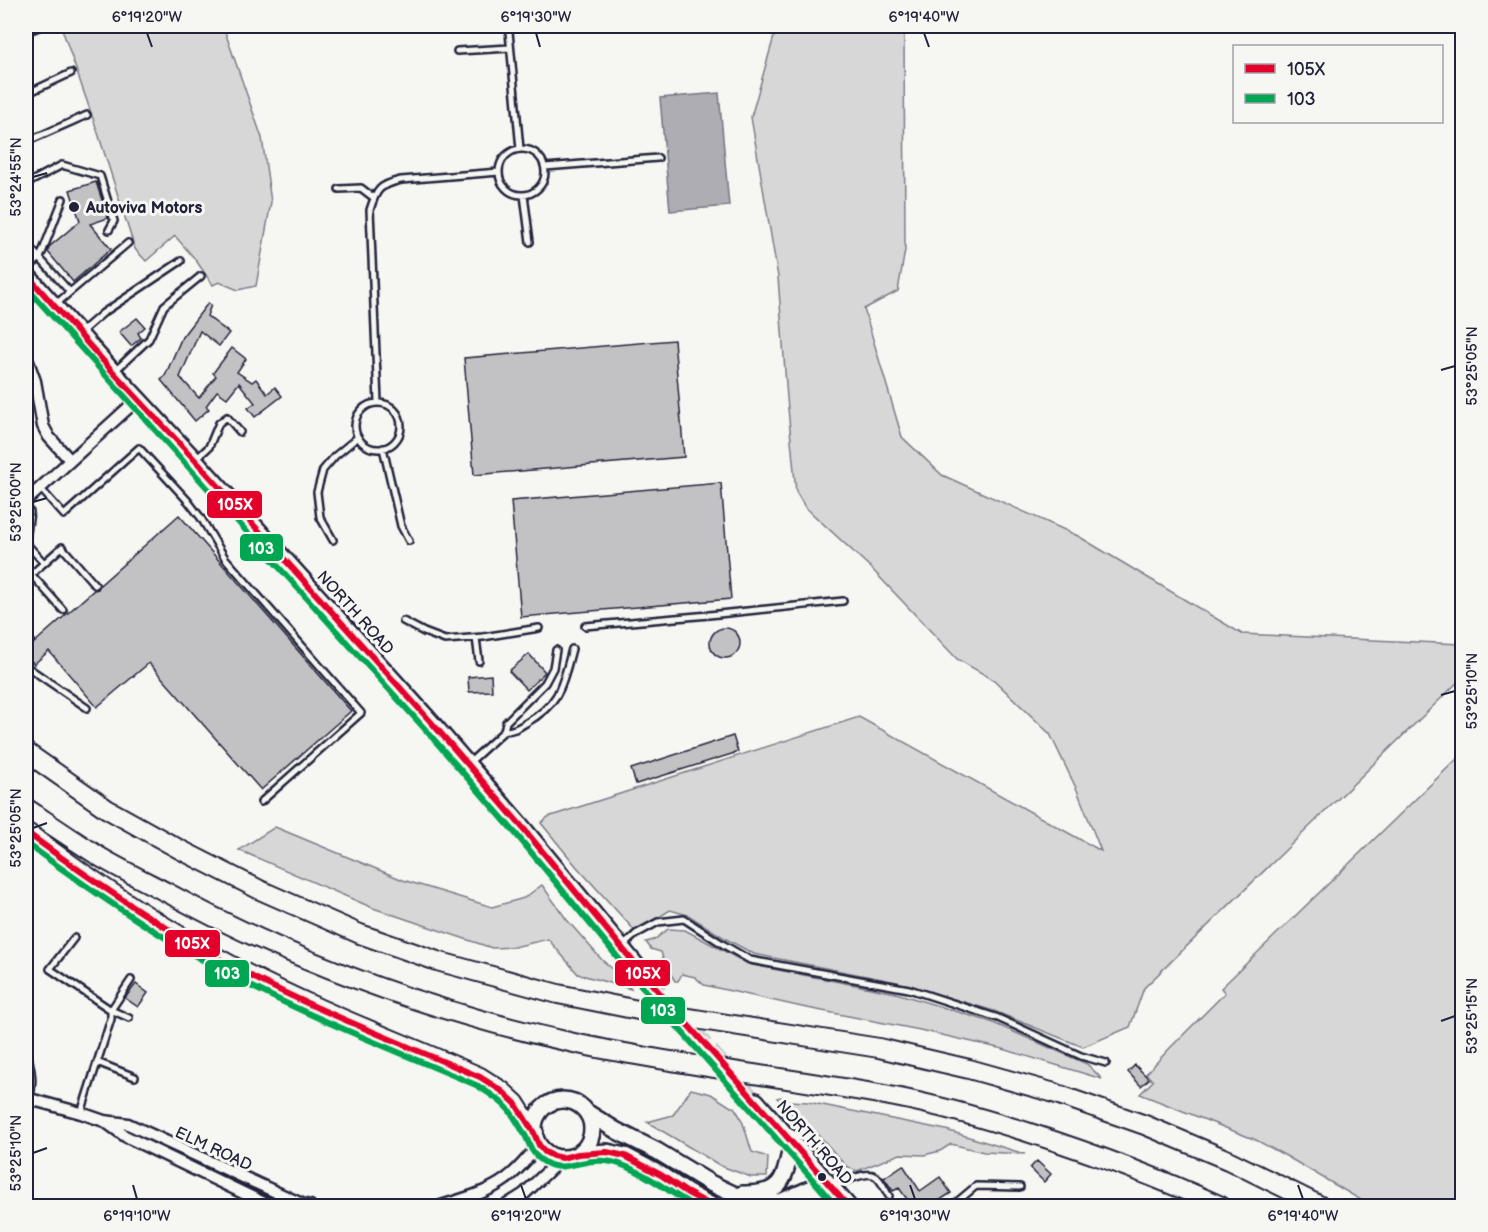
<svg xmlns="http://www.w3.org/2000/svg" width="1488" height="1232" font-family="'Balsamiq Sans',sans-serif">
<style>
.green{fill:#d7d7d7;stroke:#7c7c89;stroke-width:1.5}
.water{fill:#adadb3;stroke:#757583;stroke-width:1.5}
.building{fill:#c2c2c4;stroke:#22223b;stroke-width:1.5}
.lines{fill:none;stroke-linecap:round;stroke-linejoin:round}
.secondary-tunnel{stroke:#cccccd;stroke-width:15;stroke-dasharray:15 8;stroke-linecap:butt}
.service-casing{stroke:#22223b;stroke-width:10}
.minor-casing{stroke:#22223b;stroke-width:15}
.secondary-casing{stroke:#22223b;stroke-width:20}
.trunk-casing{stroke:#22223b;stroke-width:22}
.service{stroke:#f6f6f2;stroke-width:5}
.minor{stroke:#f6f6f2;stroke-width:10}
.secondary{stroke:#f6f6f2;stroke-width:15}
.trunk{stroke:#f6f6f2;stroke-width:18}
.bus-1-casing{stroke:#f6f6f2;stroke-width:10}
.bus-2-casing{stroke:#f6f6f2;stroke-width:10}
.bus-1{stroke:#e4002b;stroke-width:6}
.bus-2{stroke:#00a651;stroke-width:6}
.ticks{fill:none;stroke:#22223b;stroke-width:2}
.poi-dot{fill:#22223b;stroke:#f6f6f2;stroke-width:2}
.labels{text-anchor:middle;stroke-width:6;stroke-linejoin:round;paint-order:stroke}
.poi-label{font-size:16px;font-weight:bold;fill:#22223b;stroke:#f6f6f2;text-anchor:start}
.street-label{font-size:16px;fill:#22223b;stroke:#f6f6f2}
.line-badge{stroke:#f6f6f2;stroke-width:2}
.badge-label{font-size:16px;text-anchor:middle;font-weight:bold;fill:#fff}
.neatline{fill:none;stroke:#22223b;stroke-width:2}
.ticks-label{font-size:15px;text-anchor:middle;fill:#22223b}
</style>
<rect width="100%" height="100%" fill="#f6f6f2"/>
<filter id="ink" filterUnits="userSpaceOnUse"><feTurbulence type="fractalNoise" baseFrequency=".0167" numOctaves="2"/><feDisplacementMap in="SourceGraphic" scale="12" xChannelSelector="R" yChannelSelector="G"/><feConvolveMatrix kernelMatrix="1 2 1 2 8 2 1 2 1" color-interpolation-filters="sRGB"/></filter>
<g filter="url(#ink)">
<path class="green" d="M61,26H223L262,138L271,202L256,286L238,290L219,282L213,285L195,259L175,236L146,261L135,249L98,133Z
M777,26H904L905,250L898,291L864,309L902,437L942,475L1078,536L1242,634L1461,644L1462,646V678L1144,988L1130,1027L1083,1047L994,1011L897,982L754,954L726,939L688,915L670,910L636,932L577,867L541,823L548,817L859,717L1101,851L1077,790L1050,734L994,680L957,659L870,567L805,507L796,492L787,398L778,277L751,117Z
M1462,754V1206H1371L1286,1156L1256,1140L1140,1094L1153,1081L1146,1074L1169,1049L1225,993L1221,988Z
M275,827L403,880L492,907L524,898L542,885L567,920L602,960L615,971L631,989L578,974L548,939L514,947L492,948L373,908L239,850Z
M668,929L685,930L748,964L896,993L991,1022L1087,1064L1102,1079L1003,1049L920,1030L802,1007L704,985L695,977L682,974L678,981H675L665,965L661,952L651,949L646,942L654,940Z
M691,1089L711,1094L731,1107H734C745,1122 746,1135 752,1152L768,1157L767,1177H751L721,1166L647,1122L673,1115Z
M781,1097L789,1101L808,1102L946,1130L1025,1154L984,1152L951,1144L940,1151L924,1155L900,1154L857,1171L846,1166L817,1133L798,1120L777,1098Z"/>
<path class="water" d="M719,93L729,206L670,211L660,98Z"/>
<path class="building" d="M96,182L108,218L90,224L111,249L73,282L48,252L49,247L80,221L70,190Z
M208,303L211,305L207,316L229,333L219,346L200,331L180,377L199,398L216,376L213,373L232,348L246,359L237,372L252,382L256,379L267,394L275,387L282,396L255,417L248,408L255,403L239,383L227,398L217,391L206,406L209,409L195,421L161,380L165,376L182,337Z
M137,318L145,327L138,333L141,338L131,346L119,332Z
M674,340L684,457L474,475L464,358Z
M721,483L731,599L521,617L511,501Z
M179,515L351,711L261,790L149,663L97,707L49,651L34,664L26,655V650L94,590L98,589L100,585Z
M710 643a15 15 0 1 1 30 0a15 15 0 1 1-30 0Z
M529,654L545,672L527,690L509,671Z
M491,675L492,691L469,692L468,677Z
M733,736L738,752L636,784L631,769Z
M136,984L148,993L138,1007L125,998Z
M1135,1065L1149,1079L1141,1086L1128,1072Z
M1037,1161L1051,1174L1044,1182L1030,1168Z
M903,1165L920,1191L940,1177L951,1193L931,1206H912L899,1188L893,1191L884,1178Z"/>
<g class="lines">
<path class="secondary-tunnel" d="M650,982L756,1101"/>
<g class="service-casing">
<path id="service" d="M510,26L509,32L520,149
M26,32L41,26
M457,51L510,48
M26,94L71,73
M26,142L87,115
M499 172a23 23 0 1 1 46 0a23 23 0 1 1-46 0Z
M545,167L658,158
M26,184L62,165L100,176L114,221L109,230
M339,189L361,188L374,198
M524,195L530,242
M26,243L70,292L128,243
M26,270L40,258L63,199
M55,305L70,292
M80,333L103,313L181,261
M115,371L149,339L164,306L201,276
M378,402L370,210C376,190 379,185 401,180L499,172
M355 426a23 23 0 1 1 46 0a23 23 0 1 1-46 0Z
M383,448L401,526L409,541
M196,459L209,447L219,423L227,417L240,432
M41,489L64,515L139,448L188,501L201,518L225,558L361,713L261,802
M26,508L30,512L26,540
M333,540L320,517L317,492L323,470L335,456L358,437
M26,543L44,563
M31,574L63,610
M26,579L62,547L95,585
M403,621L424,632L445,640L483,637L539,628
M585,626L709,615L843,601
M26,637L30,641
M476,638L479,661
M26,666L87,708
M504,731C513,731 518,728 526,723C561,703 562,685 572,649
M469,763L504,731L506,722L545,683L553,668L556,650
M74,938L50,969L111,1010L129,1018
M622,947L636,934L658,922L684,919L724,945L750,960L909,989L998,1018L1081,1056L1106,1063
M26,1047C30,1066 35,1080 29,1099
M97,1062L135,1077
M81,1113L111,1019V1010L131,980
M790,1132L815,1142L841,1171L832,1186
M833,1187C842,1183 866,1170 875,1176C881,1179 885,1190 889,1196
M952,1206L976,1186L1020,1187"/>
</g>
<g class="minor-casing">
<path id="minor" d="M26,356L35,381L43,426L49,437L70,460
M26,501L138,399
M26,1098L81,1113L104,1121L128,1124L304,1205L310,1206
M107,1123L125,1136L264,1203L273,1206
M441,1206C463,1199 487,1193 506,1179C519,1170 528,1157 539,1145
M505,1206L524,1194L562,1158
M677,1206L686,1192"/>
</g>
<g class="secondary-casing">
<path id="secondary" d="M26,274L114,373L195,460L431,722L523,828L650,982
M534 1129a29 29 0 1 1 58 0a29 29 0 1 1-58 0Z
M756,1101L848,1206
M588,1113L617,1131L657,1151L710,1183L750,1202L764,1204L780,1202L812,1188H831
M578,1154L607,1152L625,1156L661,1175L686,1192L712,1206
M742,1194C785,1195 784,1178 792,1143
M813,1206L831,1188"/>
</g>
<g class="trunk-casing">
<path id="trunk" d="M26,752L107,809L179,849L260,890L360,934L437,961L558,994L638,1010L879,1048L969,1069L1051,1092L1145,1125L1228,1160L1321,1206
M26,808C50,824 75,841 100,857C122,870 145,881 168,893C295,962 432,1012 574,1043C680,1066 788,1077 895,1097C941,1106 986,1119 1030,1133C1095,1154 1159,1178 1221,1206
M26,832C95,884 167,931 243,972C319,1012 401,1042 480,1077L502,1091L515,1103L534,1133"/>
</g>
<use href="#service" class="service"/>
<use href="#minor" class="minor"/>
<use href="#secondary" class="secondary"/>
<use href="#trunk" class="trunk"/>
<g class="bus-1-casing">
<path id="bus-1" d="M26,274L114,373L195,460L431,722L523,828L650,982L848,1206
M26,832C95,883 167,932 243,972C320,1012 401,1043 480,1077L502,1091L515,1103L534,1133L539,1145L545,1152L553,1156L562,1158L578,1154L607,1152L625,1156L661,1175L686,1192L712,1206"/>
</g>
<g class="bus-2-casing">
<path id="bus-2" d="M26,287L424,728L516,834L643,988L836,1206
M26,843C94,893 164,941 239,980C316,1020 397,1051 476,1085C487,1092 500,1099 509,1110C515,1118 521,1128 526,1137C530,1146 533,1155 541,1160C557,1171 565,1166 581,1163C594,1160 610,1160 622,1165C648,1174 670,1193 694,1206"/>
</g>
<use href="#bus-1" class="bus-1"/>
<use href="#bus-2" class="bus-2"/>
</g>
</g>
<path class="ticks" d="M147,33L152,47M536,33L540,47M924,33L929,47M33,177L47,173M1441,370L1455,366M33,502L47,498M1441,695L1455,691M33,828L47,823M1441,1021L1455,1016M33,1153L47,1148M133,1185L137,1199M521,1185L526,1199M910,1185L915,1199M1298,1185L1303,1199"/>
<g class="poi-dot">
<circle cx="74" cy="207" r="6"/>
<circle cx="822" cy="1177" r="5"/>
</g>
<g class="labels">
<g class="poi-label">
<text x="86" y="213">Autoviva Motors</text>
</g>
<g class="street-label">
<text transform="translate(356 612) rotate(48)" y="6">NORTH ROAD</text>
<text transform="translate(815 1142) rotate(49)" y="6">NORTH ROAD</text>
<text transform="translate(214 1148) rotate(25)" y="6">ELM ROAD</text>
</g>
</g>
<g class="line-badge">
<rect x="206" y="490" width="57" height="29" rx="6" fill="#e4002b"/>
<rect x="239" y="533" width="45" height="29" rx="6" fill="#00a651"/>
<rect x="164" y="929" width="57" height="29" rx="6" fill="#e4002b"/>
<rect x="614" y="959" width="57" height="28" rx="6" fill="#e4002b"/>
<rect x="204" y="959" width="46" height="29" rx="6" fill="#00a651"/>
<rect x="640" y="996" width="46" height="29" rx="6" fill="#00a651"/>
</g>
<g class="badge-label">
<text x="235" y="510">105X</text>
<text x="261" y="554">103</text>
<text x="192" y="949">105X</text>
<text x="643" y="979">105X</text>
<text x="227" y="979">103</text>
<text x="663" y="1016">103</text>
</g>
<rect width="1488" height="1232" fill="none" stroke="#f6f6f2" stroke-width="66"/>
<rect x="1233" y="45" width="210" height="78" fill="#f6f6f2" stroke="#a1a1a9" stroke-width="1.5"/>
<rect x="1245" y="64" width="30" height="9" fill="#e4002b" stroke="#a1a1a9" stroke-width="1.5"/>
<text x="1287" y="75" font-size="18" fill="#22223b">105X</text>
<rect x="1245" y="94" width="30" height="9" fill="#00a651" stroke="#a1a1a9" stroke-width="1.5"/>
<text x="1287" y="105" font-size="18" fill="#22223b">103</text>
<rect x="33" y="33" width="1422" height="1166" class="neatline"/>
<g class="ticks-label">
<text x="147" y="22">6°19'20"W</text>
<text x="536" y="22">6°19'30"W</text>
<text x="924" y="22">6°19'40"W</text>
<text transform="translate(16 177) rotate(-90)" y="5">53°24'55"N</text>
<text transform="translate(1472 366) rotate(-90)" y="5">53°25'05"N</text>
<text transform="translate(16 502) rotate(-90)" y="5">53°25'00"N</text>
<text transform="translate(1472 691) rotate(-90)" y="5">53°25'10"N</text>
<text transform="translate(16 828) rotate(-90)" y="5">53°25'05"N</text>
<text transform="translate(1472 1016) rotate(-90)" y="5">53°25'15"N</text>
<text transform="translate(16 1153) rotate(-90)" y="5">53°25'10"N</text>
<text x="137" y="1221">6°19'10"W</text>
<text x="526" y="1221">6°19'20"W</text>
<text x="915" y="1221">6°19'30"W</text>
<text x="1303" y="1221">6°19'40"W</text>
</g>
</svg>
